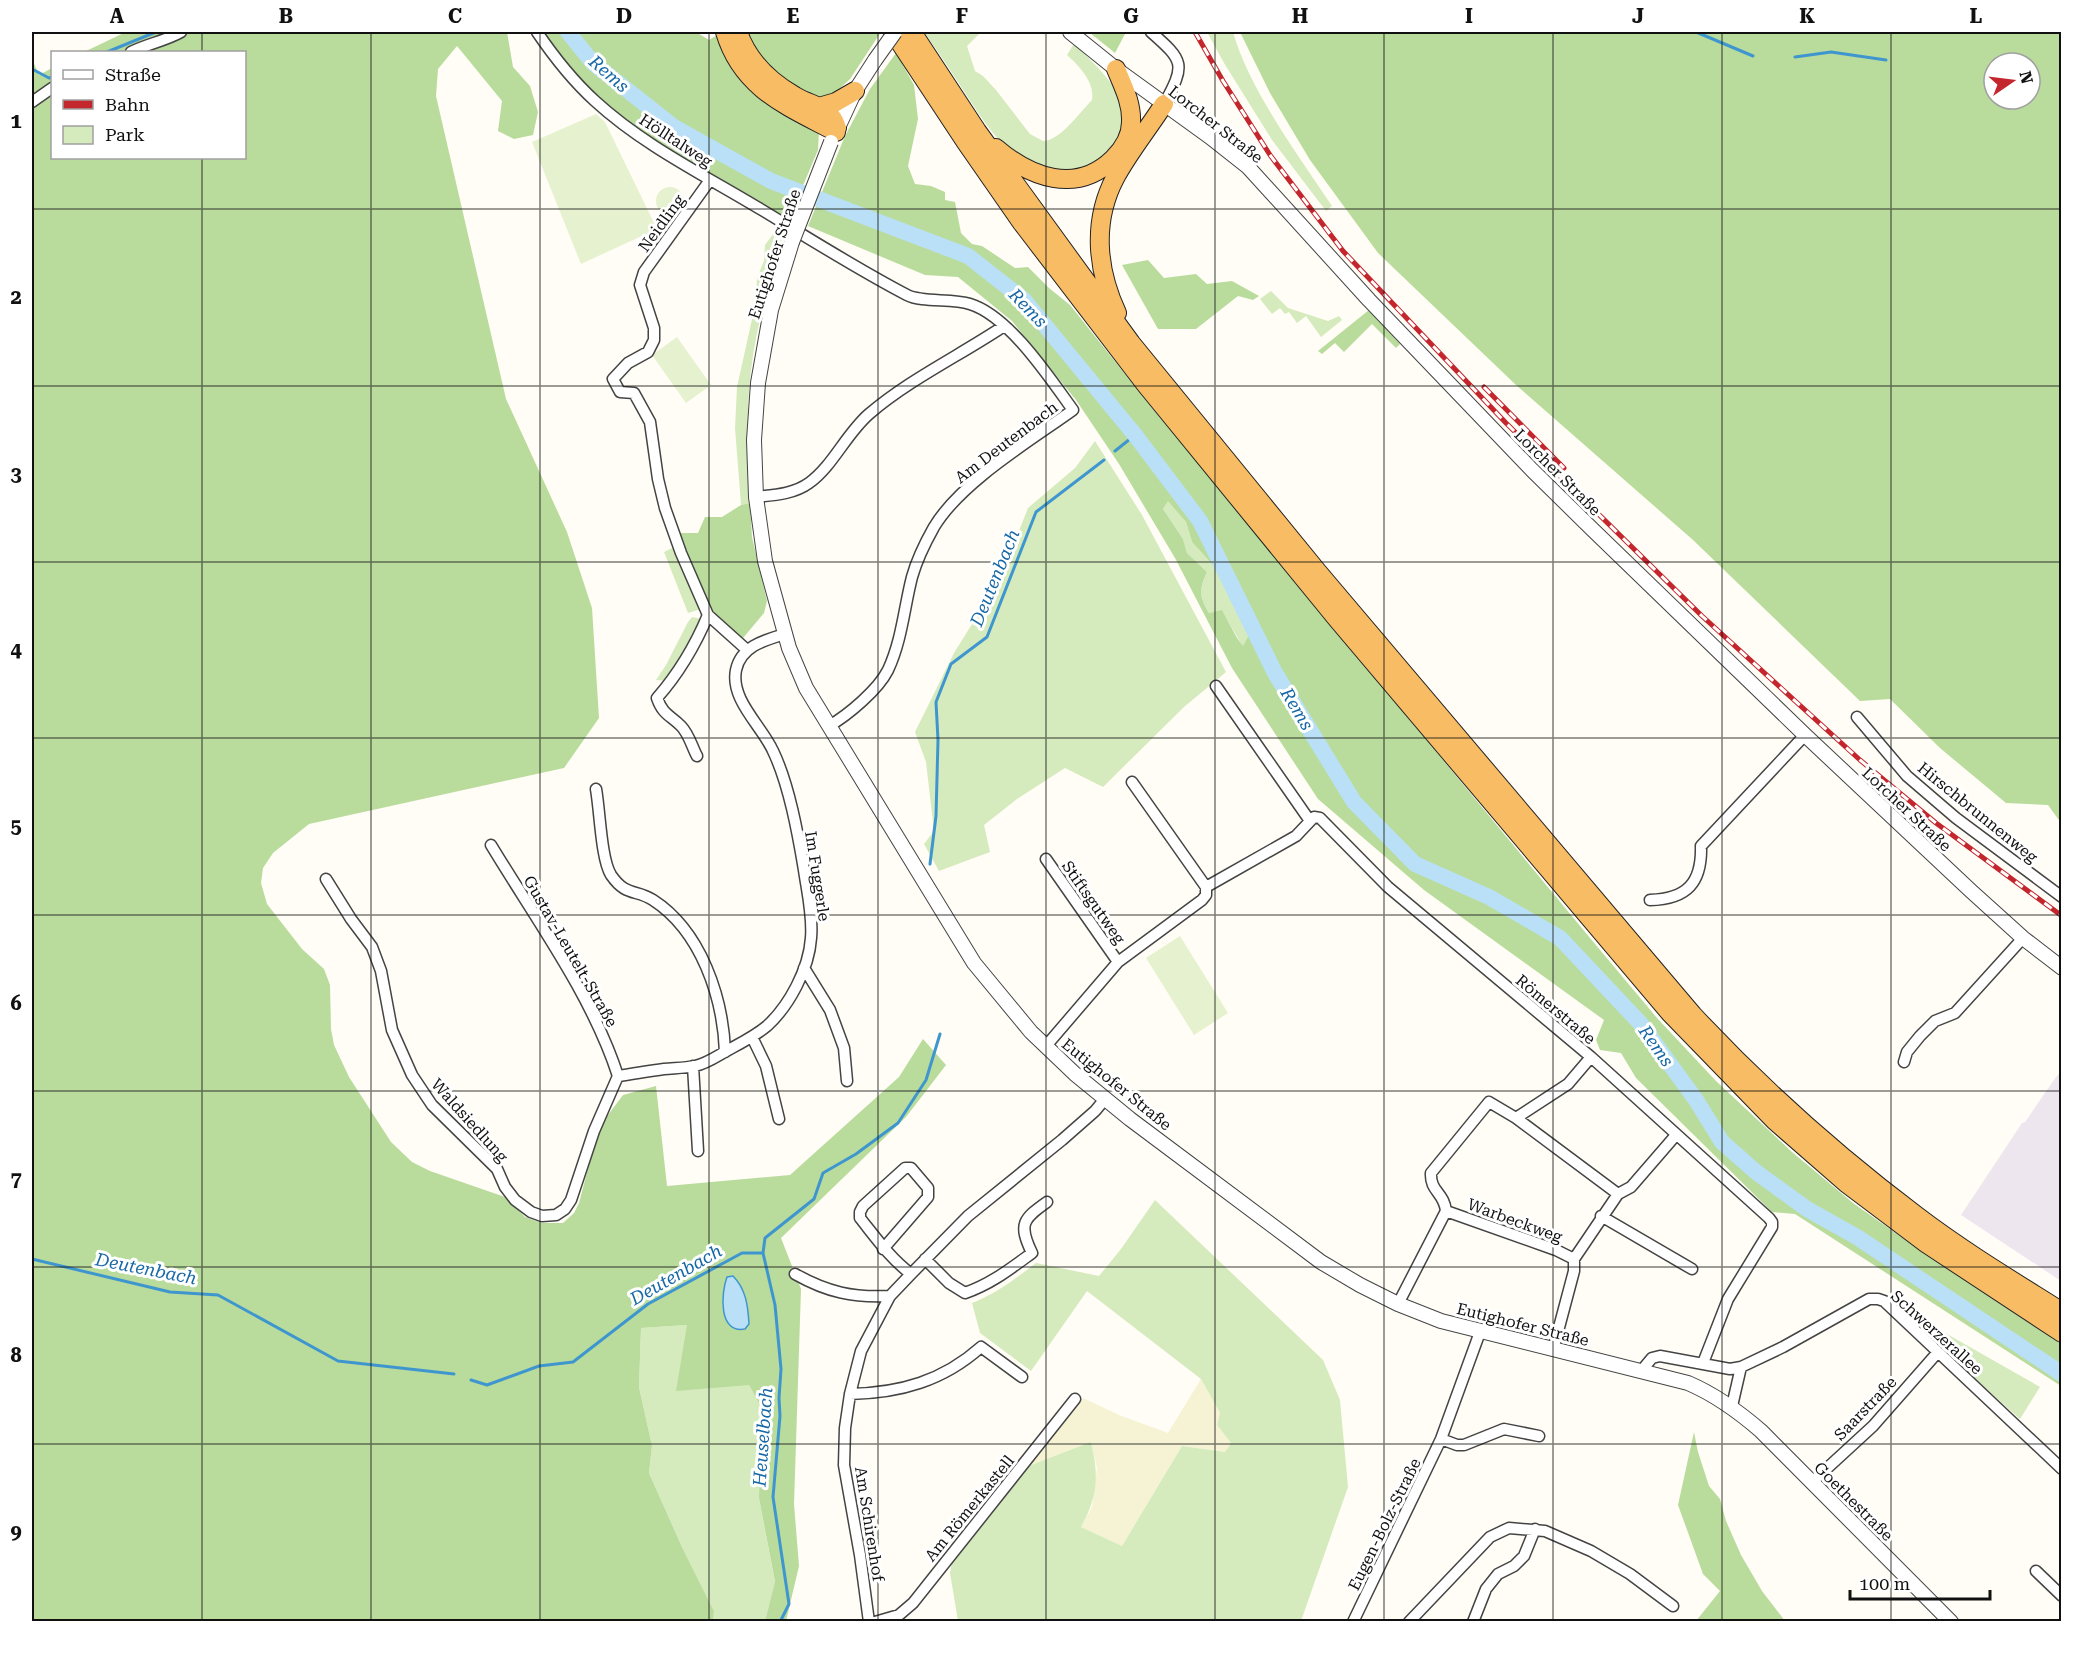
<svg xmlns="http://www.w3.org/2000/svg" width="2093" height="1653" font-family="'Roboto Serif',serif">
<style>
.industrial{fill:#eee6ef}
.farmland{fill:#f6f3d4}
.green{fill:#d5ebbd}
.forest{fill:#b9dc9c;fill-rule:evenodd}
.pitch{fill:#e6f2cf}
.water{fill:#b9e0f7;stroke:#3f96cf;stroke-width:1.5}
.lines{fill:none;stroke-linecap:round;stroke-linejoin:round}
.stream{stroke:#3f96cf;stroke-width:3}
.river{stroke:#b9e0f7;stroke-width:16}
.minor-casing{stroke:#444;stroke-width:13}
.tertiary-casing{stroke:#444;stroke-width:16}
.trunk-casing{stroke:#222;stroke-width:20}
.minor{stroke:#fff;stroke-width:10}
.tertiary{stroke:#fff;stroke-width:14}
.trunk{stroke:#f7bc64;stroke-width:18}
.rail-casing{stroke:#c4262e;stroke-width:5}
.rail{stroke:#fff;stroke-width:3;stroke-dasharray:9;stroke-linecap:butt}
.tertiary-bridge-casing{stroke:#444;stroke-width:16;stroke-linecap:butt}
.tertiary-bridge{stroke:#fff;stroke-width:14}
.grid{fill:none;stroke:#111;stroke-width:1.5;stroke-opacity:0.55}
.labels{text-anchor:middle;stroke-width:6;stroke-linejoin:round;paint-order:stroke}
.street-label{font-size:16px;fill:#111;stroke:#fff}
.water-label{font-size:18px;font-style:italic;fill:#1768a6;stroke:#fff}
.neatline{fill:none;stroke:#111;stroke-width:2}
.grid-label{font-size:20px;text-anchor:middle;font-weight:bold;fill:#111}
</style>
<rect width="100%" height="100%" fill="#fffdf5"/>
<path class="industrial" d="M2061,1072L2062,1281H2061L1961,1215L2022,1123L2025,1122L2056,1077Z"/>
<path class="farmland" d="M1201,1379L1220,1413L1217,1425L1231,1443L1225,1452L1182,1446L1122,1546L1081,1527L1092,1507L1097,1468L1091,1443L1026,1467L1083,1398L1119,1415L1168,1433Z"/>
<path class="green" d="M924,32H981L967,46L975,71L983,76L996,90L1030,134L1043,141C1060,141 1080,112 1092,100C1095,82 1079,66 1067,55L1074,44C1093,63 1121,86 1124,114C1128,146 1093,173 1063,173C1054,173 1024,161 1016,155C995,140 982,118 967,96C953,74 939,53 924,32Z
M1207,32H1233C1249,89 1298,155 1332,206L1326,211L1272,140L1224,63Z
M786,227C771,273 757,322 751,370C746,414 747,459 750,503L741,505L735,428L737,387L756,301L757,278L764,261L765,245L777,229Z
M1271,291L1288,308L1328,321L1339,316L1342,320L1321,337L1306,316L1297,323L1289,312L1285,314L1280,308L1272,314L1260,299Z
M1095,441L1142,515L1226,672L1184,707L1103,787L1065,768L1017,799L984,825L990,852L939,871L924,844L934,831L926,762L915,732L954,653L1000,579L1028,508L1075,468Z
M1168,500L1186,522L1192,542L1219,572L1230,600L1249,635L1243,647L1222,611L1209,613C1199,596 1199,590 1207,572L1187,553L1183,539L1163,509Z
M676,546L701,609L688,613L664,552Z
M692,617L702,619L668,681L656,680L666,665L688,622Z
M1155,1200L1323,1360L1340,1400L1348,1487L1301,1621H958L950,1573L952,1562L1026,1467L1091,1442C1099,1476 1098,1496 1081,1527L1122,1546L1182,1446L1225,1452L1231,1443L1217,1425L1220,1413L1201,1379L1087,1291L1031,1371L980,1333L972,1303C996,1294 1015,1279 1036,1263L1099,1276L1121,1249Z
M1889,1301L2040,1387L2020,1419Z
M687,1325L749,1385L770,1424L760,1453L759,1498L775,1583L765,1621H713L714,1611L682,1547L649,1473L652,1446L639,1387L641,1328Z"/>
<path class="forest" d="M126,32H507L513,67L530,86L538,112L533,135L514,139L498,131L502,101L457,46L438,69L436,96L506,399L567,532L592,608L599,718L564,768L309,824L273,853L263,868L261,883L267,904L302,949L324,969L330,985L331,1029L334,1045L349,1077L391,1142L412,1162L430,1171L505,1197L525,1217L542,1223H563L574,1213L579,1203L599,1127L623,1095L656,1086L667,1186L790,1175L899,1077L923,1039L946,1065L906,1117L781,1238L801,1289L794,1504L799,1566L786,1621H765L775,1582L759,1498L760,1453L770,1424L749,1385L676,1391L687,1325L641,1328L639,1387L652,1446L649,1473L682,1547L714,1611L713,1621H32V59L39,75L52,68V158H244V52H84Z
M541,32H696L709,40L722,32L819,131L818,150L789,219C728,185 663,151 608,107C582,85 561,58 541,32Z
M743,32H881L850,79L837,91L821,97H808L765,68Z
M1089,32H1126L1115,53Z
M1240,32H1486L1489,33L1491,32H2061V823L2048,805L2006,803L1940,748L1890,699L1860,701L1693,540L1515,384L1378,253L1310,160L1270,93ZM1994,63H2030V99H1994Z
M896,53L914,85L918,119L908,166L915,184L931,186L945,192V200L955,202L961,233L972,244L982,246L1015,268L1028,267L1049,288L1070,305L1152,408L1590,938L1657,1018L1716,1081L1792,1152L1853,1203L1938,1263L2061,1344V1386L1795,1214L1772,1212L1636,1078L1621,1053L1600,1050L1596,1040L1604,1020L1424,890L1318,799L1232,668L1175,558L1119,464L1076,400L1012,321L958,277L925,275L808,226L845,136L870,89ZM1168,501L1186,522L1192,542L1219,572L1230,600L1249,635L1243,646L1237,638L1222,610L1209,613C1199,596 1199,590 1207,572L1187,553L1183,539L1163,509Z
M1148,260L1164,278L1196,274L1207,284L1232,281L1259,296L1253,300L1238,296L1196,329H1158L1122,265Z
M1369,310L1400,344L1396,348L1372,324L1344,352L1335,343L1322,354L1318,351Z
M750,503L752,537L767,601L764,613L743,638L720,625L708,610L677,533H698L705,517H722L741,505Z
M1694,1432L1698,1452L1709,1486L1720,1499L1726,1521L1741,1555L1762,1591L1785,1621H1696L1720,1591L1703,1574L1678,1505Z"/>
<path class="pitch" d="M596,114L605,122L657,229L581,264L532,142Z
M656 201a14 14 0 1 1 28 0a14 14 0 1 1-28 0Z
M677,337L711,385L686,403L652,355Z
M1180,936L1228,1013L1194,1035L1146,958Z"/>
<path class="water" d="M733,1276C746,1289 748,1306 749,1324L745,1329C718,1334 721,1293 727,1277Z"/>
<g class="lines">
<path class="stream" d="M1696,32L1753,56
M107,52L156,32
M1795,57L1831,52L1886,60
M32,69L49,78L52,77
M1115,451L1135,435
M930,864L936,816L938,740L936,702L951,664L987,637L1036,512L1104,460
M763,1253L775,1305L781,1369L779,1398L780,1416L773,1497L789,1604L780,1622
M32,1259L170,1292L218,1295L338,1361L454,1374
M471,1380L487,1385L539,1366L573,1362L648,1304L742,1253H763L765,1238L814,1199L823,1173L856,1154L898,1123L926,1080L940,1034"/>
<path class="river" d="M568,32L593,63L674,127L771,181L968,256L1024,300L1135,435L1200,521L1275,673L1354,802L1415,864L1489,897L1560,938L1640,1023L1696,1100L1722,1142L1756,1172L1807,1209L1857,1237L2062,1374"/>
<g class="minor-casing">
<path id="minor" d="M537,32C554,57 573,81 595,101C644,146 706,176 762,210C810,239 857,269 907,295C922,303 952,298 970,304C1009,316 1049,377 1073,410C1030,441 961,482 934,527C925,543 917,559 912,577C904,608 902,640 888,670C878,690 848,715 829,726
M1151,32C1184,61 1186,64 1164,104
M131,52C147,44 165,41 181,32
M32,102L52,88
M710,180L644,272L640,285L654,328V340L648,352L628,363L613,379L620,392L634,393L650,422L658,479L665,508L681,553L708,615L747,650
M756,497C774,495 794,494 809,483C832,467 846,434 869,414C910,379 959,356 1004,326
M1216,686L1310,821
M1857,717L1907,776L1956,818L2062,897
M697,756C692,747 689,734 681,726C670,715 663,715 657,698C679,673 695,646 708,615
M1132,782L1206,887L1296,836L1314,817L1320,818L1388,887L1591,1057L1769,1218L1772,1222V1227L1728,1299L1703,1363
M596,789C600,811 601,859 611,875C626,897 636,889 653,900C701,931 723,997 725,1052
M491,845C535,918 592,995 618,1076
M1046,859L1118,962
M326,879L351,919L372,947L381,971L392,1030L412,1075L432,1105L497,1169L505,1187L515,1200L531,1212L542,1216L556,1215L565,1209L571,1200L594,1131L618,1076C633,1074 648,1071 664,1069C674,1068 685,1068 695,1066C708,1063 717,1056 728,1050C741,1043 755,1036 767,1026C789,1006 809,969 811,938C813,916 807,891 804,870C798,834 789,784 773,751C762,726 730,700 736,670C741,646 765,640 785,634
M1650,900C1687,899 1702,883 1701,846L1805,735
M804,968L830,1010L844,1048L847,1081
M752,1037L766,1066L779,1119
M1046,1046L1118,962L1202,900L1206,895V887
M1904,1062L1907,1052L1920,1036L1935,1021L1955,1013L2023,938
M693,1066L698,1151
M1516,1118L1618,1194
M1446,1211L1556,1250L1574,1259
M1601,1216L1692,1269
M883,1249L928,1197V1188L911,1168H905L863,1206L860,1212V1218C876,1238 890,1258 911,1274
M925,1259L949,1283L965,1293C991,1284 1010,1269 1032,1253C1018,1224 1023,1219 1047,1202
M795,1274C827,1292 853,1298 890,1296
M1398,1304L1446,1211C1444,1192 1430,1192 1431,1173L1489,1102L1516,1118L1568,1084L1591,1057
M1553,1350L1574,1271V1259L1618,1194L1631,1187L1676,1135
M1642,1370L1652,1358L1660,1356L1730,1369L1741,1367L1783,1347L1869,1299H1878L1884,1301L2062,1469
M850,1394C900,1393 943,1381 981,1347L1022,1377
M1732,1406L1741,1367
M1441,1439L1457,1445H1464L1504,1429L1539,1436
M1811,1483L1873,1426L1938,1352
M2036,1571L2062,1596
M869,1622L860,1555L844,1465L845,1428L850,1394L861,1351L890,1296L911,1274L968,1216L1062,1140L1095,1111L1105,1099
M875,1622L899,1615L913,1603L1075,1399
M1353,1622L1441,1439L1480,1332
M1409,1622L1490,1537L1509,1528L1545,1531L1591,1551L1630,1574L1673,1606
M1473,1622L1486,1589L1498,1574L1514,1566L1524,1556L1535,1529"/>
</g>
<g class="tertiary-casing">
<path id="tertiary" d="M1070,32L1116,69L1210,137L1248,167L1369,300L1532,470L1592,529L1805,735L1971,891L2023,938L2062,968
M835,134L855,91L875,60
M792,242L771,310L758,383L754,440L756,497L765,561L789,648L806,688L974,963L1031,1032L1075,1074L1130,1119L1321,1262L1360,1285L1398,1304L1441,1321L1688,1383C1716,1395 1738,1411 1761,1431L1951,1622"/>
</g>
<g class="trunk-casing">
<path id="trunk" d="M725,32C742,89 787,106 836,132
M738,32C748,61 769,81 795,96C813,107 830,105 837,128
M893,32L965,141L1022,223L1146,385L1337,619L1670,1013L1775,1121L1846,1183L1927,1244L2062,1333
M912,32L977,131L1131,343L1317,571L1693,1015C1762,1089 1836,1155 1917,1216C1963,1251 2013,1281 2062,1312
M819,107L836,102L855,91
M996,148C1030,177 1076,195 1113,159C1123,149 1131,136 1131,122C1132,103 1123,86 1116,69
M1117,313C1097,270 1092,222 1115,178C1129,152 1148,129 1164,104"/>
</g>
<use href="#minor" class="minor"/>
<use href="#tertiary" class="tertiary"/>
<use href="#trunk" class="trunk"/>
<g class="rail-casing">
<path id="rail" d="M1195,32L1223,81L1270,155L1343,251L1506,423L1702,616L1860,760L1936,823L2062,916
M1484,387L1564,468"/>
</g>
<use href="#rail" class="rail"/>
<g class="tertiary-bridge-casing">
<path id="tertiary-bridge" d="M875,60L895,32
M792,242L831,142"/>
</g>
<use href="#tertiary-bridge" class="tertiary-bridge"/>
</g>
<path class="grid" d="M202,32V52M371,32V1622M540,32V1622M709,32V1622M878,32V1622M1046,32V1622M1215,32V1622M1384,32V1622M1553,32V1622M1722,32V1622M1891,32V1622M202,158V1622M32,209H2062M32,386H2062M32,562H2062M32,738H2062M32,915H2062M32,1091H2062M32,1267H2062M32,1444H2062"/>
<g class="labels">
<g class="street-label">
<text transform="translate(1216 124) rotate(38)" y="6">Lorcher Straße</text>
<text transform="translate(676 140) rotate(33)" y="6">Hölltalweg</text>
<text transform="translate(661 223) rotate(-54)" y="6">Neidling</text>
<text transform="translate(774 254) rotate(-72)" y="6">Eutighofer Straße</text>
<text transform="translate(1006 442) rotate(-37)" y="6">Am Deutenbach</text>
<text transform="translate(1558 472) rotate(45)" y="6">Lorcher Straße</text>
<text transform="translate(1907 809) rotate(43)" y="6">Lorcher Straße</text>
<text transform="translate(1978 812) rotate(39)" y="6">Hirschbrunnenweg</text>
<text transform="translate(818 876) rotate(81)" y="6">Im Fuggerle</text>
<text transform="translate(1094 902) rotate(55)" y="6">Stiftsgutweg</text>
<text transform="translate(571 951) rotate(60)" y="6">Gustav-Leutelt-Straße</text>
<text transform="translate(1556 1009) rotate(40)" y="6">Römerstraße</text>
<text transform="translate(1117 1084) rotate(39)" y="6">Eutighofer Straße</text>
<text transform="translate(470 1120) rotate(48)" y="6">Waldsiedlung</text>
<text transform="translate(1515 1220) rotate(20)" y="6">Warbeckweg</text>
<text transform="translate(1523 1324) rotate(14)" y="6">Eutighofer Straße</text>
<text transform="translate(1937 1332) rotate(42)" y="6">Schwerzerallee</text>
<text transform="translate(1865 1408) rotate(-46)" y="6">Saarstraße</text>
<text transform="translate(1854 1501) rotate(45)" y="6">Goethestraße</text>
<text transform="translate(969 1508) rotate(-51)" y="6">Am Römerkastell</text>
<text transform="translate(870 1524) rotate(81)" y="6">Am Schirenhof</text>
<text transform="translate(1384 1524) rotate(-64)" y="6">Eugen-Bolz-Straße</text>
</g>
<g class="water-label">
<text transform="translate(609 74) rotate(41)" y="6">Rems</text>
<text transform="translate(1028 308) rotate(46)" y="6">Rems</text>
<text transform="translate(995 578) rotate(-68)" y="6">Deutenbach</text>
<text transform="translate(1297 709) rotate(59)" y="6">Rems</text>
<text transform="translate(1656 1046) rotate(55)" y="6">Rems</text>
<text transform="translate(146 1269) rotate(11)" y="6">Deutenbach</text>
<text transform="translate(676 1275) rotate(-30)" y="6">Deutenbach</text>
<text transform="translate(763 1437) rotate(-86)" y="6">Heuselbach</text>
</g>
</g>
<rect width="2093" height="1653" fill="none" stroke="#ffffff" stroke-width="66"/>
<rect x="51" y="51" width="195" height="108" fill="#ffffff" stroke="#a0a0a0" stroke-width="1.5"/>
<rect x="63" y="70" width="30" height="9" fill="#ffffff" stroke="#a0a0a0" stroke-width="1.5"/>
<text x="105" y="81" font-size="18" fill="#111111">Straße</text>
<rect x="63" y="100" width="30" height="9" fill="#c4262e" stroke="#a0a0a0" stroke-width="1.5"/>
<text x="105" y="111" font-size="18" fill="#111111">Bahn</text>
<rect x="63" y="126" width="30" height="18" fill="#d5ebbd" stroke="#a0a0a0" stroke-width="1.5"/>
<text x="105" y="141" font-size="18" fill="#111111">Park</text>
<g transform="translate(2012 81) rotate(76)"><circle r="28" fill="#ffffff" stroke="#a0a0a0" stroke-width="1.5"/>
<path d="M0-4.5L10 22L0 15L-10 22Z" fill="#c4262e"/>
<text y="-9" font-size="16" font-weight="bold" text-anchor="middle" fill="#111111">N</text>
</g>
<path d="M1850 1590v9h140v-9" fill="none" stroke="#111111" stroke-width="3"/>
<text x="1859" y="1590" font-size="18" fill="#111111" stroke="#ffffff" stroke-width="4.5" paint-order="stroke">100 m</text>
<rect x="33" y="33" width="2027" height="1587" class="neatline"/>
<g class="grid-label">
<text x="117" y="23">A</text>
<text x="286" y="23">B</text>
<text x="455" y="23">C</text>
<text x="624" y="23">D</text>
<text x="793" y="23">E</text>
<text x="962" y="23">F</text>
<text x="1131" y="23">G</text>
<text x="1300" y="23">H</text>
<text x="1469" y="23">I</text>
<text x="1638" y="23">J</text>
<text x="1807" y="23">K</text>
<text x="1976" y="23">L</text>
<text x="16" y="128">1</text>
<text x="16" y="304">2</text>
<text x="16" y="481">3</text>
<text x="16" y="657">4</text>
<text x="16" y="833">5</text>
<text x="16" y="1010">6</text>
<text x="16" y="1186">7</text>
<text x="16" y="1362">8</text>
<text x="16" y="1539">9</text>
</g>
</svg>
